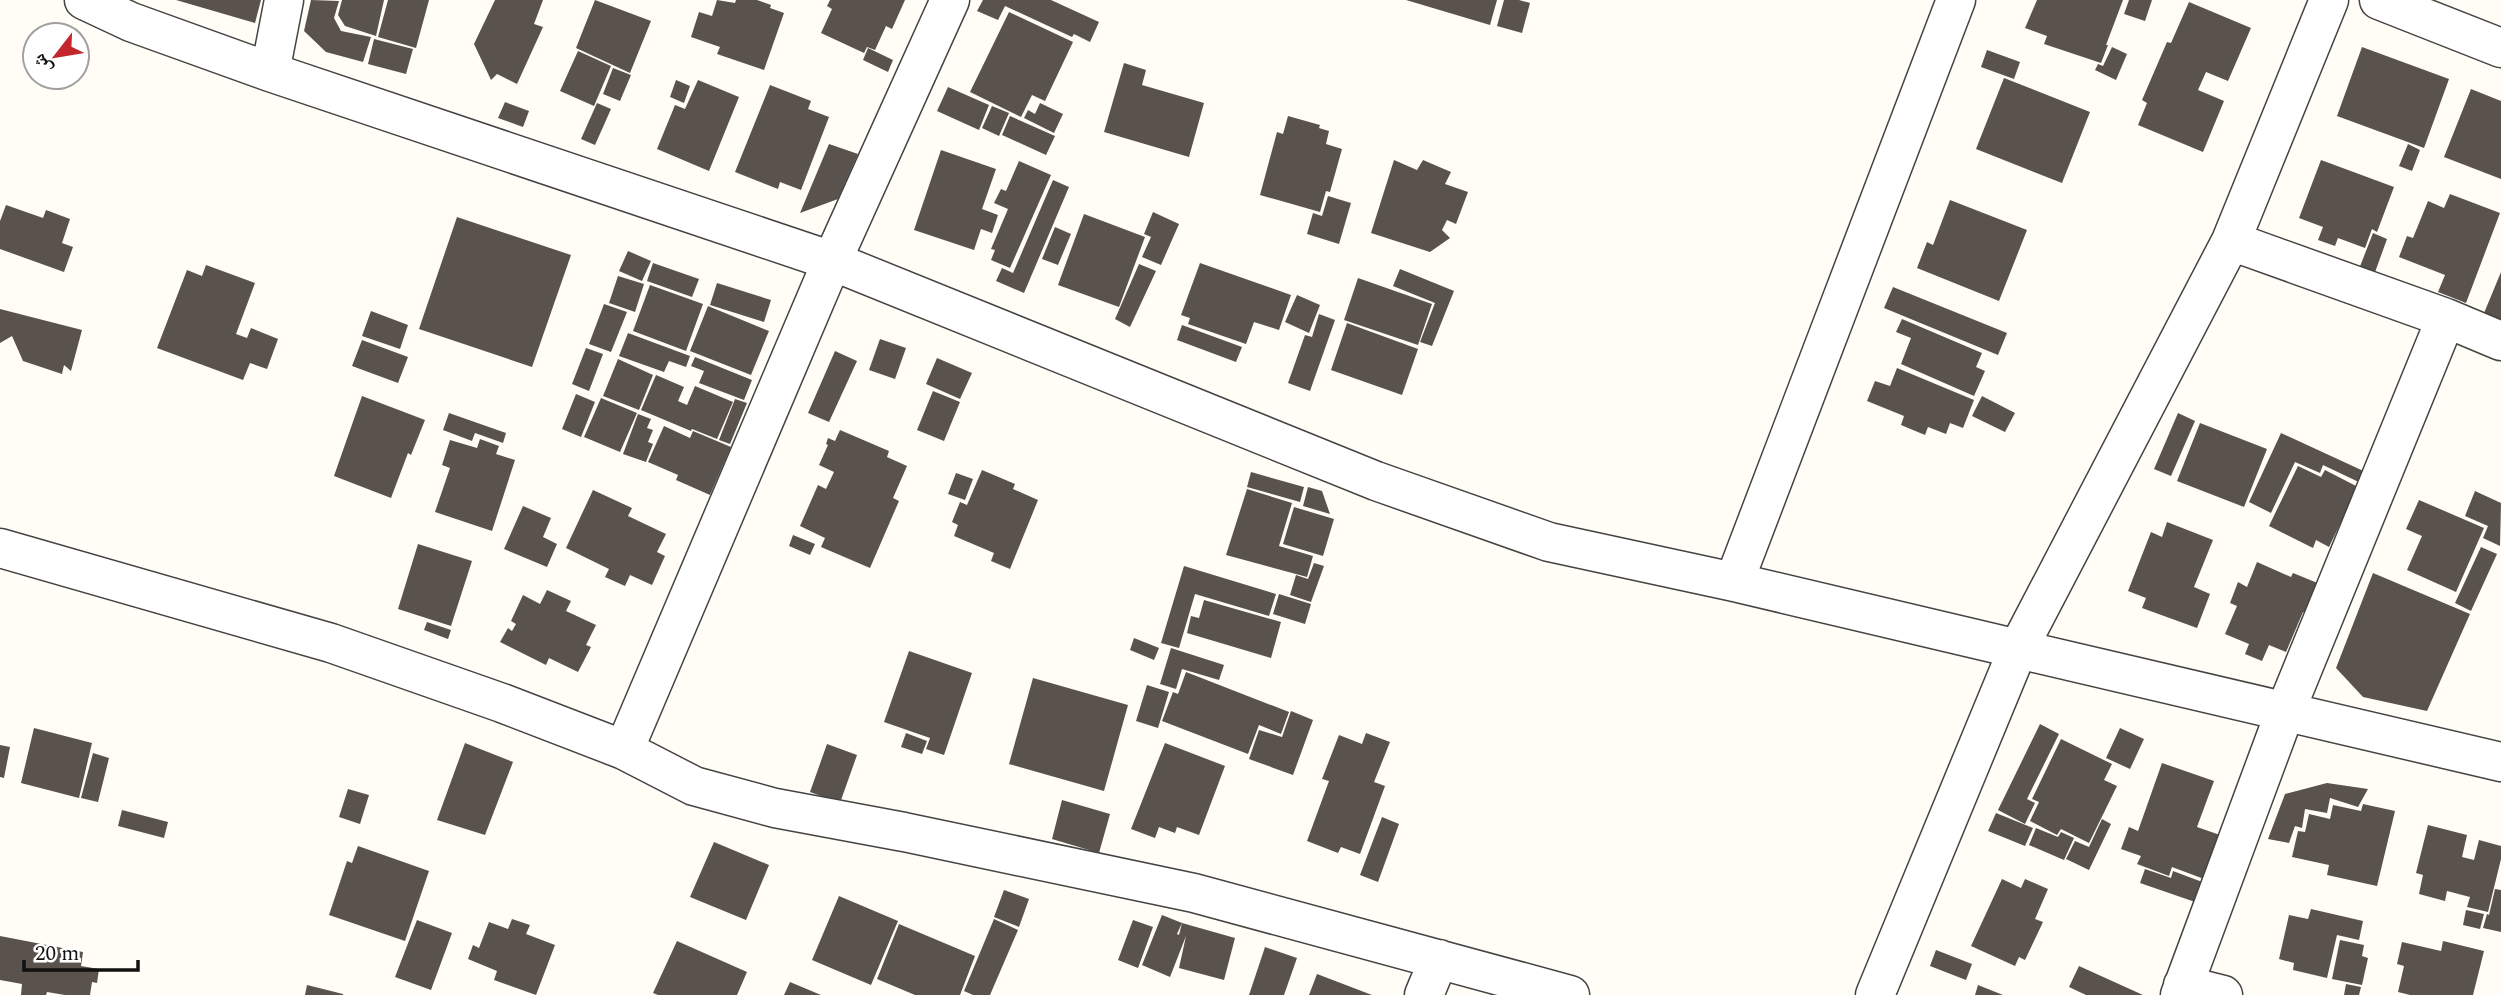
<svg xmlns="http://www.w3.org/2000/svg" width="2501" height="995" font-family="Spectral,'Noto Naskh Arabic',serif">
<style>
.building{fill:#5a524d}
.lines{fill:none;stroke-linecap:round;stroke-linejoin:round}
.minor-casing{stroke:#444;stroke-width:41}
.minor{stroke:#fff;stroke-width:38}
</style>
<rect width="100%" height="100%" fill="#fffdf5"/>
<path class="building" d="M176,0H261L255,23Z
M311,0L339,1L334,18L341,31L371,37L363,62L326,52L304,31Z
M342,0H384L376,36L345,26L338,15Z
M388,0H429L416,48L378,37Z
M495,0H543L534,24L543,27L517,84L497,74L491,80L474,44Z
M595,0L651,21L630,73L576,48Z
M717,0L735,3L736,0H757L771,5L770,8L784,13L764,70L717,54L720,47L691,37L699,12L712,16Z
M830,0H905L892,29L886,26L875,50L867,47L864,53L821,33L832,9L827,6Z
M983,0H1051L1099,22L1090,42L1074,34L1072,37L1005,6L998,20L977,11Z
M1406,0H1497L1490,25Z
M1504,0H1519L1530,3L1522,33L1497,26Z
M2037,0H2123L2106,45H2108L2101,63L2044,44L2047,36L2025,28Z
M2129,0H2152L2145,21L2124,14Z
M2189,2L2251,28L2228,81L2206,72L2198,90L2224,101L2203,152L2138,125L2147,103L2142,100L2167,42L2171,43Z
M1009,12L1073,42L1045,101L1032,95L1021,117L970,92Z
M374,39L413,49L406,74L368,64Z
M2112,47L2127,54L2116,80L2095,70L2098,64L2103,66Z
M2362,47L2449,79L2424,148L2337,116Z
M868,48L893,60L888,72L863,60Z
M1987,50L2020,62L2014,79L1981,67Z
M578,51L611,66L594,106L560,91Z
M1124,63L1146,70L1142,85L1204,103L1189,157L1104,132Z
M613,68L631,75L620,101L603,94Z
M2004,78L2090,112L2062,183L1976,149Z
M676,80L690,86L684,103L670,97Z
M698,80L739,97L709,171L657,149L675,105L685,109Z
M770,85L811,101L808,109L829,117L801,190L780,182L778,189L735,172Z
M948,87L989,105L979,130L937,111Z
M2471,89L2501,101V179L2444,157Z
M505,102L529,111L523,127L498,118Z
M597,103L611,109L595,145L581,139Z
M1040,103L1063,114L1054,133L1024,118L1028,110L1035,114Z
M992,106L1009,113L999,136L982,128Z
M1010,116L1055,136L1046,155L1002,135Z
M1288,116L1320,125L1319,128L1329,131L1326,144L1342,149L1330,192L1326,191L1320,212L1260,195L1277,132L1283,134Z
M829,144L858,154L838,199L800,213Z
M2408,144L2420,150L2412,171L2399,166Z
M941,150L996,169L982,209L998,215L992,233L981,229L974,250L914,230Z
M1394,160L1417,170L1423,160L1451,172L1445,184L1468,192L1456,224L1447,220L1442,230L1450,238L1430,252L1371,233Z
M2321,160L2394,187L2377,232L2372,229L2365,248L2338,238L2335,246L2318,240L2323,227L2299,218Z
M1019,161L1051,175L1010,268L991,260L995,250L991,249L1008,209L994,203L1001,189L1006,191Z
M1053,180L1069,187L1024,293L996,281L1002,268L1013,273Z
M2450,194L2500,213L2466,303L2438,292L2445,275L2399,257L2407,236L2413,238L2428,201L2444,208Z
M1328,196L1351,203L1339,244L1307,234L1313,213L1322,216Z
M1950,200L2027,230L1999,301L1917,268L1927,242L1933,245Z
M6,205L43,218L46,210L70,219L62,243L73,247L64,272L0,249V221Z
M1153,212L1179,224L1161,265L1142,257L1151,237L1144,234Z
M1084,214L1145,237L1119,307L1058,285Z
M457,217L571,255L532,367L419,329Z
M1055,227L1071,234L1058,265L1042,259Z
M2373,233L2387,239L2374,275L2359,269Z
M628,251L651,261L642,281L619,271Z
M653,263L699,279L692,297L647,281Z
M1200,263L1291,295L1279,330L1254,322L1246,344L1188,324L1190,318L1181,315Z
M1139,264L1156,271L1130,327L1115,319Z
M206,265L255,283L236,334L247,338L251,328L278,339L267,369L250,363L243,380L157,348L187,270L202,276Z
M1400,269L1454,291L1432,346L1420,342L1435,303L1393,286Z
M2501,272V326L2482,318Z
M618,276L644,284L635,312L609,303Z
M1358,278L1432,304L1418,345L1344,320Z
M717,283L771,300L764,322L710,305Z
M650,285L703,304L686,351L633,331Z
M1893,287L2007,333L1998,355L1884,308Z
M1297,295L1320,305L1309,333L1285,322Z
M604,304L627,312L611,352L589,344Z
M708,306L769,331L751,375L690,351Z
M0,309L82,330L71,371L64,365L62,374L23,361L12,336L0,343Z
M371,311L408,325L400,349L362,336Z
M1319,314L1335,320L1310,391L1288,383L1305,335L1312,337Z
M1902,319L1982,353L1976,367L1985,371L1974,396L1901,364L1911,338L1896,332Z
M1347,323L1418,349L1402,395L1331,370Z
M1182,325L1242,347L1236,362L1177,340Z
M628,333L690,356L686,367L669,361L664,372L619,356Z
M880,339L906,348L895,379L869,370Z
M362,340L408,357L398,383L352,366Z
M586,348L603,354L589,391L572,384Z
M835,351L857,361L829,422L808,413Z
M695,357L752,380L744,400L699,383L704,371L691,366Z
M937,358L972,373L960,399L926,384Z
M618,359L653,375L639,410L603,396Z
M1897,368L1974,400L1963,428L1950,423L1946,434L1928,427L1925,435L1901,425L1904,416L1867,401L1875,381L1890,386Z
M656,375L684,387L678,401L687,405L695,386L733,402L717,439L692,429L691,431L641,410Z
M933,391L960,402L944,441L917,430Z
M576,394L595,402L581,437L562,429Z
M362,396L425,420L411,455L408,453L391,498L334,476Z
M1982,396L2015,413L2005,432L1972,416Z
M601,398L637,413L620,452L584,437Z
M735,399L747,403L730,444L719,440Z
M449,413L506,433L503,443L475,433L472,441L443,430Z
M2178,413L2195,421L2171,476L2154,469Z
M638,414L651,419L647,428L653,430L648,442L653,444L646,462L623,454Z
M2200,423L2267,449L2244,507L2177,481Z
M664,426L690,438L693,431L731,447L710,495L676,480L678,475L648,462Z
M840,430L889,451L887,457L907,466L893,498L899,501L870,568L821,547L825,538L800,526L818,485L826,489L834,472L819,465L828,445L826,444L828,438L835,441Z
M2281,433L2370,474L2365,485L2323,465L2320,473L2295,462L2271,513L2249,502Z
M480,439L499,446L496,454L515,460L492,531L435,512L450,468L442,465L450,440L477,448Z
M2298,466L2321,477L2325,470L2358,487L2329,547L2316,540L2313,548L2269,526Z
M982,470L1015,484L1013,489L1038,500L1010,569L991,561L994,553L954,536L958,525L952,522L960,502L967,505Z
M1251,472L1304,487L1300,502L1247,487Z
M956,473L973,479L965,500L948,494Z
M1308,487L1322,491L1330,514L1303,506Z
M1247,489L1292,503L1279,546L1313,556L1307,577L1226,555Z
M593,490L632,508L628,516L666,534L657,552L665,556L652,585L630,575L625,586L605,577L609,569L566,548Z
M2475,491L2501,503L2500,546L2483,538L2488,526L2465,516Z
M2419,500L2484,528L2456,592L2407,570L2422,536L2406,529Z
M523,506L551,518L543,537L557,544L547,567L504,549Z
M1294,507L1334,519L1323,556L1283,544Z
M2167,522L2213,540L2194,587L2210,594L2197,628L2142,608L2146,598L2128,591L2151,532L2162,537Z
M793,535L815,544L810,555L789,546Z
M418,544L472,561L451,626L398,609Z
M2481,547L2497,554L2471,611L2455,603Z
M2257,562L2291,577L2293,573L2320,584L2307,614L2303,612L2286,652L2269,645L2262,661L2245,654L2249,644L2225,634L2237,606L2230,603L2238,582L2247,587Z
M1314,563L1324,566L1311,602L1290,595L1296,575L1308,579Z
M1184,566L1276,594L1269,616L1195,594L1179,648L1161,643Z
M2373,573L2470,614L2427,711L2363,697L2336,668Z
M547,590L571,601L566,611L596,625L586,645L591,647L578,672L549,658L546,665L500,642L508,628L512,631L516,624L511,621L523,595L540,604Z
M1279,594L1311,604L1305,624L1273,614Z
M1204,600L1281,622L1271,658L1187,633L1191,616L1199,618Z
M427,622L451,630L448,639L424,630Z
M1134,638L1159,648L1154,660L1130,650Z
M1171,648L1224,665L1219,680L1182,669L1176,689L1160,684Z
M909,651L972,673L944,755L926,749L930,738L884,722Z
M1186,672L1289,712L1281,734L1259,725L1248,754L1162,721L1173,692L1178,694Z
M1033,678L1128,705L1104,791L1009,764Z
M1147,685L1169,692L1158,728L1136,721Z
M1291,711L1313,720L1293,775L1249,759L1259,730L1282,737Z
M2040,724L2059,734L2027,799L2035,803L2025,824L1998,810Z
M34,728L92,743L79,798L21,783Z
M2120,728L2144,739L2130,769L2106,758Z
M906,733L927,741L922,754L901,747Z
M1366,733L1390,742L1374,782L1385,786L1360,854L1341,847L1338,853L1307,841L1329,781L1322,779L1339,735L1362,744Z
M2061,739L2112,764L2104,780L2117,786L2089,843L2061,829L2057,835L2030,821L2039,802L2032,799Z
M465,743L513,762L485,835L437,820Z
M1165,743L1225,766L1199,835L1177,827L1175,833L1159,827L1155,838L1131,829Z
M827,744L857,755L840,803L810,792Z
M0,745L10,747L4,778L0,777Z
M93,753L109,758L98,802L81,798Z
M2162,763L2214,781L2197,827L2220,835L2204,879L2172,867L2169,876L2137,864L2141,856L2121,849L2129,827L2138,831Z
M2327,783L2368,789L2358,807L2330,798L2327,813L2305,809L2302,828L2295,826L2289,843L2268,839L2285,794Z
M348,789L369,795L360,824L339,817Z
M1062,800L1110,814L1099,853L1052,839Z
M2363,804L2395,811L2377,886L2327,875L2329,865L2292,857L2298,831L2305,832L2309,814L2330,819L2333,805L2361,811Z
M122,810L168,822L164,838L118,826Z
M1996,813L2033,828L2025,846L1988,831Z
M1382,817L1399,824L1378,882L1360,875Z
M2102,819L2111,824L2089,870L2066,859L2075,841L2089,847Z
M2428,825L2467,835L2462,857L2474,860L2479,840L2501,846V859L2488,912L2467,907L2470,897L2447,891L2445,901L2419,894L2423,875L2416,873Z
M2036,828L2058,837L2061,832L2074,838L2064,860L2029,845Z
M714,842L769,865L746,920L690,897Z
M358,846L429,871L405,941L329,915L347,861L352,863Z
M2145,869L2171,878L2173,871L2205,883L2198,903L2140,883Z
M2002,879L2021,888L2025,879L2048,889L2035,919L2043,922L2025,960L2019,957L2015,966L1971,946Z
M2495,889L2501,890V932L2483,928L2487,914L2489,915Z
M1004,890L1029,899L1019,927L994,917Z
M839,896L898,921L871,985L812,960Z
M2311,909L2363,921L2359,940L2337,935L2327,978L2293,970L2294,963L2279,959L2289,915L2308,919Z
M2466,910L2484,914L2480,929L2463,925Z
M1162,915L1182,923L1177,934L1179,935L1182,923L1235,938L1224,980L1179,968L1186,936L1170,977L1142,965Z
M512,919L530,925L526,934L555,945L536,995L494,980L497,971L468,959L473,945L479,948L489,922L508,929Z
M994,919L1018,930L990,995H973L964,991Z
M417,920L452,933L431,990L395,977Z
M1133,920L1153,927L1138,968L1118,960Z
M899,924L975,956L960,995H915L877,979Z
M0,936L83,952L81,966L99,969L97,983L92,982L90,995H65L47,992L46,995H21L22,984L0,980Z
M2340,940L2364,945L2362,956L2368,958L2362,985L2332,979Z
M677,941L747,972L737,995H658L653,993Z
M2443,941L2484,951L2473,995H2410L2398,992L2404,966L2397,964L2402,942L2441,951Z
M1265,947L1297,958L1284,995H1249Z
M1936,950L1972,964L1966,980L1930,966Z
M2079,966L2143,995H2086L2069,987Z
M1317,974L1372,995H1309Z
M790,982L821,995H784Z
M2346,984L2361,987L2359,995H2344Z
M307,985L343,994V995H305Z
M1978,985L2003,995H1975Z"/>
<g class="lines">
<g class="minor-casing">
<path id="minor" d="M84,0L131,22L270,72L832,261L1376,481L1549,542L1734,582L2018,649L1875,995
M2329,0L2231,241L2018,649L2501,762
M2379,0L2501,48
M270,72L284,0
M2231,241L2446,318L2501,341
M0,548L331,643L502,703L624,750L694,786L775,808L904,832L1194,893L1570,995
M1734,582L1956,0
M624,750L832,261L950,0
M2183,985L2223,995
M1424,995L1439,959
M2180,995L2285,712L2446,318"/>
</g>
<use href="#minor" class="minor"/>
</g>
<g transform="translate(56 56) rotate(239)"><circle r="33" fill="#ffffff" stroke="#a0a0a0" stroke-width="2"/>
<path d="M0-5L12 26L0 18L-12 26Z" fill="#c4262e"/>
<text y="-10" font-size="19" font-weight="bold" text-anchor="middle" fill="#111111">ش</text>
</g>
<path d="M24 960v10h114v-10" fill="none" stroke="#111111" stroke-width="3.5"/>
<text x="35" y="960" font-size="21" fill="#111111" stroke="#ffffff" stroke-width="5" paint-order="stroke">20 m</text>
</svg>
